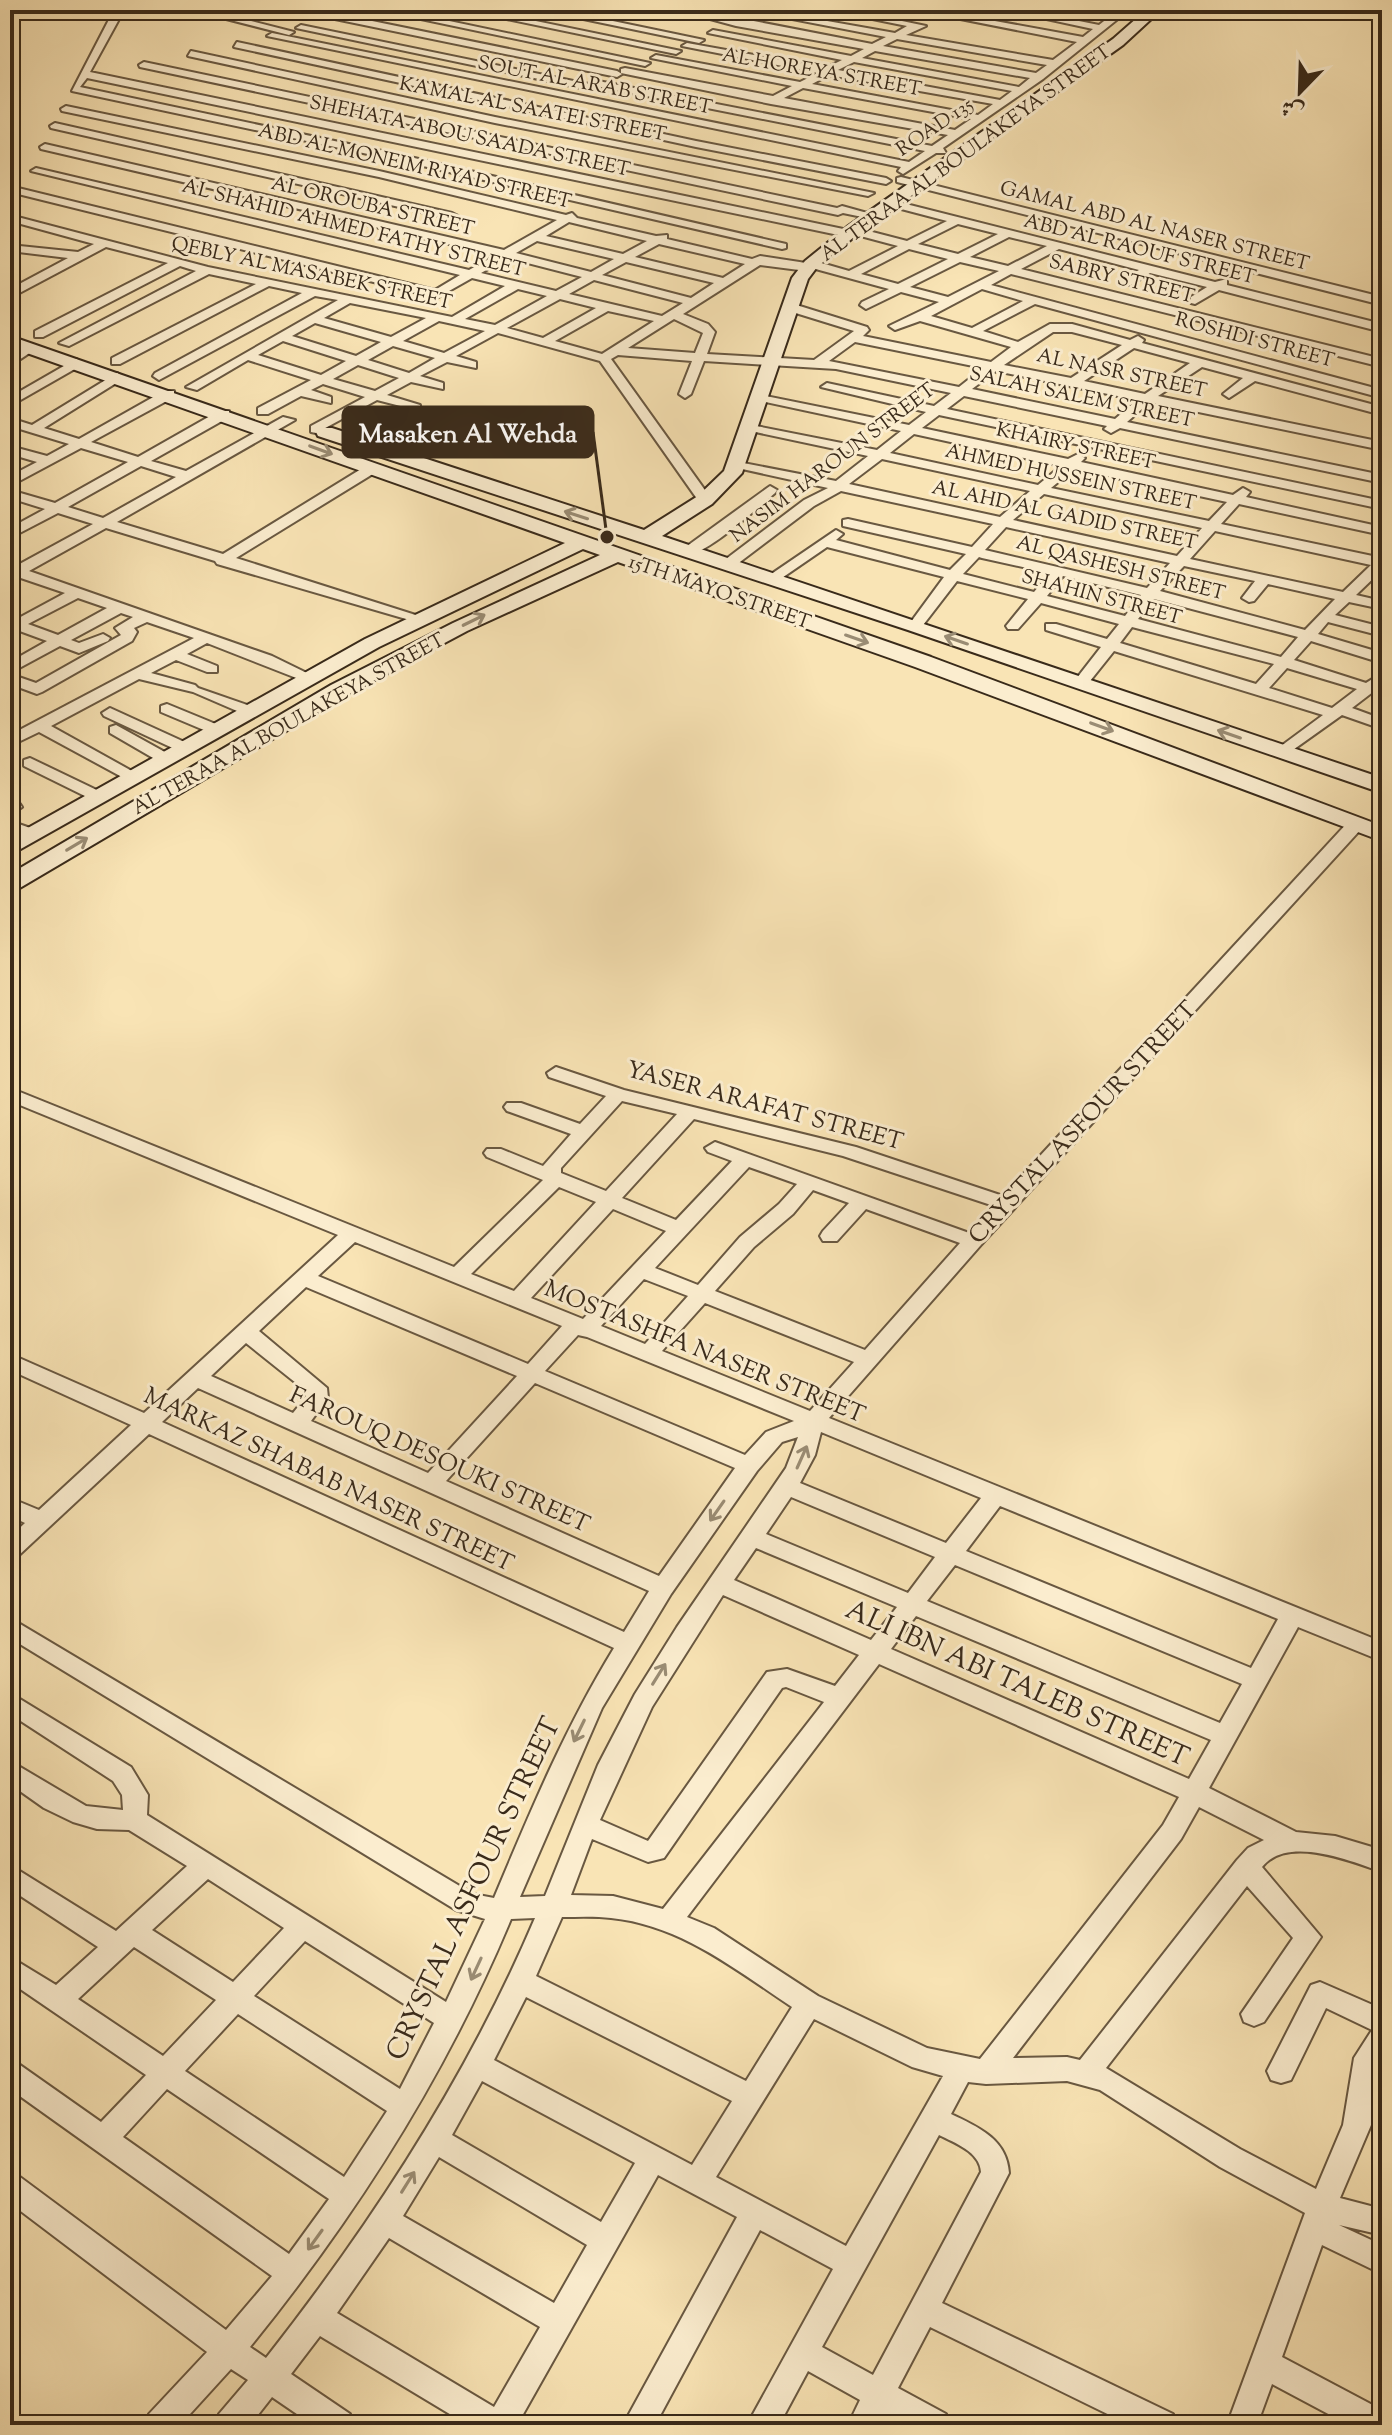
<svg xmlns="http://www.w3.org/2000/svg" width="1392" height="2435" font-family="'Sorts Mill Goudy',Amiri,serif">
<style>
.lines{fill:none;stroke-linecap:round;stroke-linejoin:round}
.street-casing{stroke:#695841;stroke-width:4}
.secondary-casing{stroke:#392a1a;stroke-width:4}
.street{fill:#fbedcf;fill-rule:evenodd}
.secondary{fill:#fbedcf;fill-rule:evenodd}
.oneway{stroke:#9a8c74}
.labels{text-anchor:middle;stroke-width:6;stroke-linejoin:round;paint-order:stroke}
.far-street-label{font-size:20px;fill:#392a1a;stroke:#fbedcf}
.street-label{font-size:24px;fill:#392a1a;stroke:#fbedcf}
.near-street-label{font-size:28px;fill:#392a1a;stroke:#fbedcf}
.leader{fill:none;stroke:#392a1a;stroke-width:3}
.callout-dot{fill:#392a1a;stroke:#fbedcf;stroke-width:3}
.callout{fill:#392a1a;stroke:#392a1a;stroke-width:3}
.callout-label{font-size:26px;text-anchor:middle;font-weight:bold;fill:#fff}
</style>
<rect width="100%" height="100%" fill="#f9e4b5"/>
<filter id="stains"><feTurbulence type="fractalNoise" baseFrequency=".0025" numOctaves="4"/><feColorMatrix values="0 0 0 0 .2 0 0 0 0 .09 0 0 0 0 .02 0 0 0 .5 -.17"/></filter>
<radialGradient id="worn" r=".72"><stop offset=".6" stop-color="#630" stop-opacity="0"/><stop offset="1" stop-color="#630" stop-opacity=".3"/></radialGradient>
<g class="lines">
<g class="street-casing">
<path id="street" d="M17,10H33L10,18V12Z
M114,10H124L90,72L848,230L853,227L907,241L947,221L886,205L884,203L890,200L1215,282L1227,279V285L1382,324V332L1219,290L1195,304L1191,303V297L1207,287L1150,273L1131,285H1123V279L1139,270L1059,249L1021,269L1382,359V367L1011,274L991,285L1382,390V398L1035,304L983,331L1018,342L1050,324H1072L1130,340L1138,336L1144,340L1142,343L1382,407V415L1255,381L1229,398L1223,394L1243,378L1202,367L1158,396L1382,442V450L1150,402L1127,422L1382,475V483L1120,428L1111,433L1104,429L1107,426L964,396L947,409L1382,501V509L939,415L922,428L1068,459L1078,454L1085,458L1081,462L1233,495L1243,488L1250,492L1246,497L1382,527V535L1239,504L1221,524L1382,558V570L1356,595L1382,601V609L1349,602L1335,615L1382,627V636L1328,622L1318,634L1382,653V663L1311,641L1294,660L1366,683L1382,673V685L1352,708L1382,719V729L1342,715L1283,757L1277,755V749L1323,715L1114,651L1086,686H1076L1073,683L1101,647L1046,630V624H1056L1107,639L1119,624L1041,603L1018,629H1008L1006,626L1028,599L957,581L920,629H910L908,626L944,577L827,547L776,582H766L764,579L836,530L843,534L836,540L950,570L966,554L843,526V520L848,519L972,547L993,524L841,491L814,506L732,568H722V562L804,500L828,488L733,467V461L836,481L868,456L746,430V424L877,450L901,431L756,400V394L909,425L926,412L821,387L827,383L934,406L951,393L836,369L704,361L691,394L685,398L679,394L692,361L618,355L611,359L712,500L705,504L700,503L600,361L498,333L456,356L476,362V368L447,362L420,376L443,383V389L411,382L387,395L420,405V411L377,400L316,433L311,432V426L365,397L323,384L311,390L331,397V403L301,396L268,414H258V408L311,380L248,360L197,390L186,387L338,300L315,296L159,380L153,376L155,373L302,293L269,286L120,364H112V358L256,284L209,274L69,346L59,343L196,271L180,266L43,337H35V331L168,263L106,247L10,298V289L68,258L10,251V245L78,252L94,244L10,221V215L208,267L452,317L505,286L472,278L426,304L420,300L426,295L10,192V186L435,290L460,275L31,171L36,168L469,270L496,255L41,149L40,147L45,144L504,250L557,220L379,177L62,111L61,109L66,106L379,171L566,215L572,213L577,218L656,236L667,235V239L752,259L760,256L806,263L811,260L849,271L898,246L853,234L848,237L87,78L80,87L410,157L786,244V248L782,249L410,163L72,91ZM569,222L647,241L623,254L546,236ZM958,224L998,234L958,254L918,244ZM1009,237L1047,246L1008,266L970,257ZM537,241L614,259L591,272L516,253ZM659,244L745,264L723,278L635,257ZM909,249L948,259L898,284L861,274ZM508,258L582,277L556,291L481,273ZM626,262L714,283L691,298L602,275ZM960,262L999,271L948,297L910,287ZM760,265L807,271L812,268L889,289L862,302L860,305L866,309L901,292L939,302L889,326L895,330L920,321L1011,347L991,362L863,336L869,330L867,327L790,303L786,304V310L854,331L814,360L707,354L715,332L708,324L683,314ZM594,280L683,303L662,316L569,294ZM518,289L547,296L495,325L465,319ZM982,289L1023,301L972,328L931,316ZM560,299L596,308L543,338L507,328ZM350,303L426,318L391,337L324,318ZM608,311L654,321L602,354L555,341ZM674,319L703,333L695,353L628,348ZM439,321L485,331L444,353L403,341ZM315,323L381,342L356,356L292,336ZM1053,332H1072L1122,345L1071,378L1004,365ZM283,341L346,361L321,375L258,355ZM855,342L983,368L959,387L829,361ZM393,346L435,358L409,373L368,360ZM1134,348L1190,363L1145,394L1084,381ZM358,365L399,378L375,391L333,379ZM996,371L1137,400L1115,419L972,389ZM914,434L1061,466L1038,485L890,453ZM882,459L1030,491L1000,517L849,484ZM1074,469L1227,502L1209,521L1051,488ZM1044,494L1202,528L1177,556L1013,520ZM1006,527L1170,563L1147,588L985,550ZM1215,531L1371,565L1343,592L1190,559ZM979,557L982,558L1050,573L1034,592L963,574ZM1184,566L1255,581L1242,598L1249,602L1254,601L1268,584L1335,599L1305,630L1160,591ZM1063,576L1141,595L1125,616L1047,596ZM1154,599L1298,637L1281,657L1138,619ZM1132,627L1274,664L1256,684L1120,643ZM1287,668L1357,689L1332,708L1269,688Z
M191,10H208L294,32L289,35Z
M378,10H397L650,63L645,66Z
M463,10H482L681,51L676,54Z
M540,10H560L704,40L699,43Z
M677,10H697L872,44L886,37L755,12L765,10L895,33L907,26L828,10H849L926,26L906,35L1053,60L1077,42L915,10H935L1083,37L1093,29L1004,10H1024L1099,25L1118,10H1129L1043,79L943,148L946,153H936L903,174L898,171L901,167L267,36L272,33L909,162L925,151L591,85L586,89L296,28L301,25L588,84L593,80L932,146L948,135L771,104L621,73V69L625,68L773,96L792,86L651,58L656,55L800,82L818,73L682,46L687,43L826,68L842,60L708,33L713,30L851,56L864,49L736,26ZM897,39L1047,65L1036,73L883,46ZM875,51L1030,78L1019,87L862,58ZM854,62L1012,91L1000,100L838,70ZM829,75L993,104L978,115L812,84ZM803,88L971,119L955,130L784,98Z
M338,14L617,71L622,74L617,77L335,19Z
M237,42L696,141L886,178L891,181L886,184L696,147L234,47Z
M191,51L495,117L874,193L868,196L495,123L188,56Z
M144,62L837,208L842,206L878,216L872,219L843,213L838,215L140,67L139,65Z
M55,123L452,213L458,216L452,219L51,128L50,126Z
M901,177L1382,297V305L897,182V178Z
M27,345L37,348L10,366V356Z
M76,359L82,363L80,366L10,406V397Z
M117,373L123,377L121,380L44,428L79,439L164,391H174V397L91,442L138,457L219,411H229V417L151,461L186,471L283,417L295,420L117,522L223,554L366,466H376V472L236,558L425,618L423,621H413L217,564L215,561L106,528L29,571L272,656L317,678L309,683L304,681L207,643L187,654L217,666V672H207L176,660L151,673L195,685L198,688L256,708V714H244L193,692L139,679L51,726L139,775V781L133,783L39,732L10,746V735L194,638L147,622L134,628L137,632L132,641L42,692L37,694L10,684V674L36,683L121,635L115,628L133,617L121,613L71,640L79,643L103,634L110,638L108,641L79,653L60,646L10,673V662L47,641L17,630L10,632V619L15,620L65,593L12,575L10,565L16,566L93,524L58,513L10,538V528L45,509L10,498V490L55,503L128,462L81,448L10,486V476L37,462L10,454V446L47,456L69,444L10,426V418L32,425ZM141,466L176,477L103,518L68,507ZM78,598L107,608L58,635L28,624Z
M770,486L777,490L775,493C757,508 704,558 683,555V549Z
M167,704L223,727L225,730L223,733H211L161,712V706Z
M110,708L191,745L193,748L185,753L179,751L104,716L102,713Z
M116,725L172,756L174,759L172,762H160L110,733V727Z
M30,758L105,794L107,797L105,800H93L24,766V760Z
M10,803L20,804L22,807L10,815Z
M1356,819L1362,820L1364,824L1362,828L980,1246L829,1418L1382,1642V1661L1298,1627L1209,1788L1296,1832L1335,1836L1382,1850V1872C1351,1861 1287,1835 1262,1867L1321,1937L1264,2022L1254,2026L1244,2022L1241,2014L1293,1938L1247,1886L1106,2068L1240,2149L1316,2189L1343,2125L1354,2058L1372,2030L1326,2008L1291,2080L1281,2083L1271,2080L1267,2071L1311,1985L1320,1982L1382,2009V2060L1371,2125L1340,2198L1382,2209V2235L1339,2225L1382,2245V2274L1322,2245L1282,2357L1382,2410V2425H1349L1272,2384L1257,2425H1227L1305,2213L1220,2167L1100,2090L1067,2081L986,2084L968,2082L951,2114C978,2127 1007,2139 1009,2173L942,2303L1173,2414L1177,2425H1130L930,2327L898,2388L946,2414L950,2425H905L885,2414L879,2425H848L860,2400L808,2371L779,2425H747L833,2269L760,2230L655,2425H623L737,2217L658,2175L517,2425H468L320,2336L291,2374L350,2414L354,2425H313L272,2397L250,2425H215L219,2414L248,2380L231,2369L180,2425H145L149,2414L207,2352L10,2203V2173L20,2177L226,2330L272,2276L10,2089V2062L20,2065L101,2122L146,2075L10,1982V1957L56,1985L98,1947L10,1889V1865L116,1931L187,1866L129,1830L97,1829L73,1822L44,1808L10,1784V1761L86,1806L123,1810L122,1795L113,1781L10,1714V1693L131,1767L148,1795L147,1815L446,2002L485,1919L456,1910L10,1638V1618L473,1894L494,1898C530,1812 565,1728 614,1648L149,1434L18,1556L10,1558V1537L25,1523L10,1516V1498L39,1510L131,1425L10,1370V1354L144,1413L338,1235L10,1101V1088L454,1267L543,1180L487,1157L484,1153L487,1149H501L543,1166L571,1134L507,1111L504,1107L507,1103H521L580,1124L606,1096L549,1077L547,1073L556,1067L624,1090L856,1147L1003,1196L1350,820ZM622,1101L677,1114L606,1191L561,1173V1168ZM694,1119L843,1156L994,1206L969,1233L715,1142L705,1148L708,1152L732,1161L676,1220L622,1198ZM749,1167L797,1184L779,1204L740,1237L698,1285L655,1268ZM559,1187L596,1202L514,1291L471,1274ZM813,1190L849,1203L823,1231L820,1236L823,1241H837L866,1209L960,1243L865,1350L715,1291L754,1247L793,1214ZM613,1209L666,1231L583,1319L531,1298ZM355,1242L562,1326L528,1364L318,1276ZM644,1279L688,1296L645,1344L601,1326ZM306,1287L517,1376L428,1473L311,1421L328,1398L327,1388L259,1331ZM705,1303L854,1362L810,1411L662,1351ZM578,1335L587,1337L794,1421L766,1432L745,1455L545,1371ZM246,1343L306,1391V1397L293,1413L211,1376ZM535,1383L735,1468L659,1576L446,1481ZM198,1388L649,1591L624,1632L162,1422ZM821,1432L981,1498L946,1543L800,1483L815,1455ZM798,1437L786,1468L677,1627L635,1694L598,1765L545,1896L520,1897L602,1708L671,1594L757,1471L782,1442ZM791,1497L935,1557L908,1593L766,1534ZM1000,1506L1278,1619L1251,1668L966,1551ZM756,1548L897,1607L871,1640L734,1580ZM955,1565L1242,1684L1220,1723L927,1601ZM723,1595L859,1655L835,1686L787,1669L767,1672L648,1841L600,1820L652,1707ZM916,1616L1211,1740L1189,1779L891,1649ZM879,1664L1179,1797L1163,1825L980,2059L927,2048L818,1996L714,1928L687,1917ZM786,1687L824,1702L663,1909L613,1896L571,1895L592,1839L648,1862L664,1858L782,1688ZM1199,1807L1264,1840L1248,1848L1237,1860L1080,2060L1067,2057L1013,2058L1181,1839ZM208,1879L284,1928L233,1982L152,1930ZM562,1917C578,1917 595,1916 611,1918C681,1925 736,1970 792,2007L746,2081L536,1976ZM535,1918C468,2076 372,2223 266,2358L250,2347C357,2215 446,2075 511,1919ZM305,1941L434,2023L400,2089L254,1996ZM134,1947L216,2000L163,2056L78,1999ZM526,1997L732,2101L692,2165L494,2060ZM238,2014L387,2111L344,2177L185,2071ZM814,2019L912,2067L943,2076L846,2246L716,2177ZM482,2081L635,2163L601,2222L452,2135ZM167,2089L329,2199L289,2254L123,2137ZM939,2135C955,2143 980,2152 981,2172L873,2375L822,2347ZM439,2157L587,2245L554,2303L403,2216ZM389,2238L540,2327L494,2407L337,2313Z
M10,821L39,831L41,835L33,840L10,832Z"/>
</g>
<g class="secondary-casing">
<path id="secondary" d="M1146,10H1161L1123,45L859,233L817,267L808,279L742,473L712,504L662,536L1382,778V793L908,630L318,436L316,432L318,428H332L644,530L698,496L724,471L792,278L805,261L847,227L1113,39Z
M10,336L931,657L1382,826V841L915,667L618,562L467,631L347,695L18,889L10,891V874L331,685L453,623L600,555L583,549L379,647L10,855V838L365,639L565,543L10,347Z"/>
</g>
<use href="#street" class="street"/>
<use href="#secondary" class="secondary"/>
</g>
<defs><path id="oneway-shaft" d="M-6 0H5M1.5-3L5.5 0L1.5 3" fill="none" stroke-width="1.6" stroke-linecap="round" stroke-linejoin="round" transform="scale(2)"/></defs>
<g class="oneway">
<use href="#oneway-shaft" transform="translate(321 450) rotate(20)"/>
<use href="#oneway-shaft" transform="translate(576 515) rotate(-162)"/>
<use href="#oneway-shaft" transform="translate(474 620) rotate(-26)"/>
<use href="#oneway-shaft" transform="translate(857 639) rotate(19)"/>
<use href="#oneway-shaft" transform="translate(956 640) rotate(-161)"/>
<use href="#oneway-shaft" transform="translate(1102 727) rotate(20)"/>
<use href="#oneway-shaft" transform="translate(1229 734) rotate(-161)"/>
<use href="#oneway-shaft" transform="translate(77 844) rotate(-31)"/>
<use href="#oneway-shaft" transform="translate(802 1457) rotate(-66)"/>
<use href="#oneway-shaft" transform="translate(717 1511) rotate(125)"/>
<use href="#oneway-shaft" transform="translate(659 1674) rotate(-58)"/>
<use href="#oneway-shaft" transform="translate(579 1731) rotate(116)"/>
<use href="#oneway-shaft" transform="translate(476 1969) rotate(115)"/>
<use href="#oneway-shaft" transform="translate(408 2182) rotate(-58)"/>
<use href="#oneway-shaft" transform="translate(315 2240) rotate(126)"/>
</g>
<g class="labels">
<g class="far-street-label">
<text transform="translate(822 71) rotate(10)" y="7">AL HOREYA STREET</text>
<text transform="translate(595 84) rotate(11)" y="7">SOUT AL ARAB STREET</text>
<text transform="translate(533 108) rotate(11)" y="7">KAMAL AL SAATEI STREET</text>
<text transform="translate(934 126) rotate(-34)" y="7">ROAD 135</text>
<text transform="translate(470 135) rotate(12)" y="7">SHEHATA ABOU SAADA STREET</text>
<text transform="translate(965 152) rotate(-36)" y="7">AL TERAA AL BOULAKEYA STREET</text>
<text transform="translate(415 165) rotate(13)" y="7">ABD AL MONEIM RIYAD STREET</text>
<text transform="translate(373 205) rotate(13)" y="7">AL OROUBA STREET</text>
<text transform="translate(1155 225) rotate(14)" y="7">GAMAL ABD AL NASER STREET</text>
<text transform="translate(354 227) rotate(14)" y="7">AL SHAHID AHMED FATHY STREET</text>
<text transform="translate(1140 248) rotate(14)" y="7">ABD AL RAOUF STREET</text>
<text transform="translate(312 272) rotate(12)" y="7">QEBLY AL MASABEK STREET</text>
<text transform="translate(1122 278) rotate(14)" y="7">SABRY STREET</text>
<text transform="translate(1255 339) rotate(15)" y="7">ROSHDI STREET</text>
<text transform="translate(1122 372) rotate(12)" y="7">AL NASR STREET</text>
<text transform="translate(1082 396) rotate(12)" y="7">SALAH SALEM STREET</text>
<text transform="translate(1076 445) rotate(12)" y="7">KHAIRY STREET</text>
<text transform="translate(832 462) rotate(-37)" y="7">NASIM HAROUN STREET</text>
<text transform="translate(1071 476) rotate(12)" y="7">AHMED HUSSEIN STREET</text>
<text transform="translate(1065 514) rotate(12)" y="7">AL AHD AL GADID STREET</text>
<text transform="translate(1121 567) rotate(14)" y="7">AL QASHESH STREET</text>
<text transform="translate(720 591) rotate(19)" y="7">15TH MAYO STREET</text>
<text transform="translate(1102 596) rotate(15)" y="7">SHAHIN STREET</text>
<text transform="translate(288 723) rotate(-29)" y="7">AL TERAA AL BOULAKEYA STREET</text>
</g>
<g class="street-label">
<text transform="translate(765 1105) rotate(15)" y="8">YASER ARAFAT STREET</text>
<text transform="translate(1082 1122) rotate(-47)" y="8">CRYSTAL ASFOUR STREET</text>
<text transform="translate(705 1351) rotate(22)" y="8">MOSTASHFA NASER STREET</text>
<text transform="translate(440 1459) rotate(24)" y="8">FAROUQ DESOUKI STREET</text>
<text transform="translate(329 1479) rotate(25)" y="8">MARKAZ SHABAB NASER STREET</text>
</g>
<g class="near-street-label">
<text transform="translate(1018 1682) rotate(24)" y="10">ALI IBN ABI TALEB STREET</text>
<text transform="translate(472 1888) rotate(-65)" y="10">CRYSTAL ASFOUR STREET</text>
</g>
</g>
<path class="leader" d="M607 537L593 432"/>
<circle class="callout-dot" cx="607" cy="537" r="8"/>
<rect class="callout" x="343" y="407" width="250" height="50" rx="8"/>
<g class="callout-label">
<text x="468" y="442">Masaken Al Wehda</text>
</g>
<rect width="1392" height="2435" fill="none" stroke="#f9e4b5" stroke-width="40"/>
<rect x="12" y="12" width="1368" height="2411" fill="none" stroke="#392a1a" stroke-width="4"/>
<rect x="20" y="20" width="1352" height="2395" fill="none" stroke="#392a1a" stroke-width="2"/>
<g transform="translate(1300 92) rotate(203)" stroke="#fbedcf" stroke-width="6" paint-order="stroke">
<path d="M0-6L14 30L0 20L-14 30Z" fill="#392a1a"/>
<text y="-12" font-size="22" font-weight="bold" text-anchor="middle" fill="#392a1a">ش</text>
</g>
<rect width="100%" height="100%" filter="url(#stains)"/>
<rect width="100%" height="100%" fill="url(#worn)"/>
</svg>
